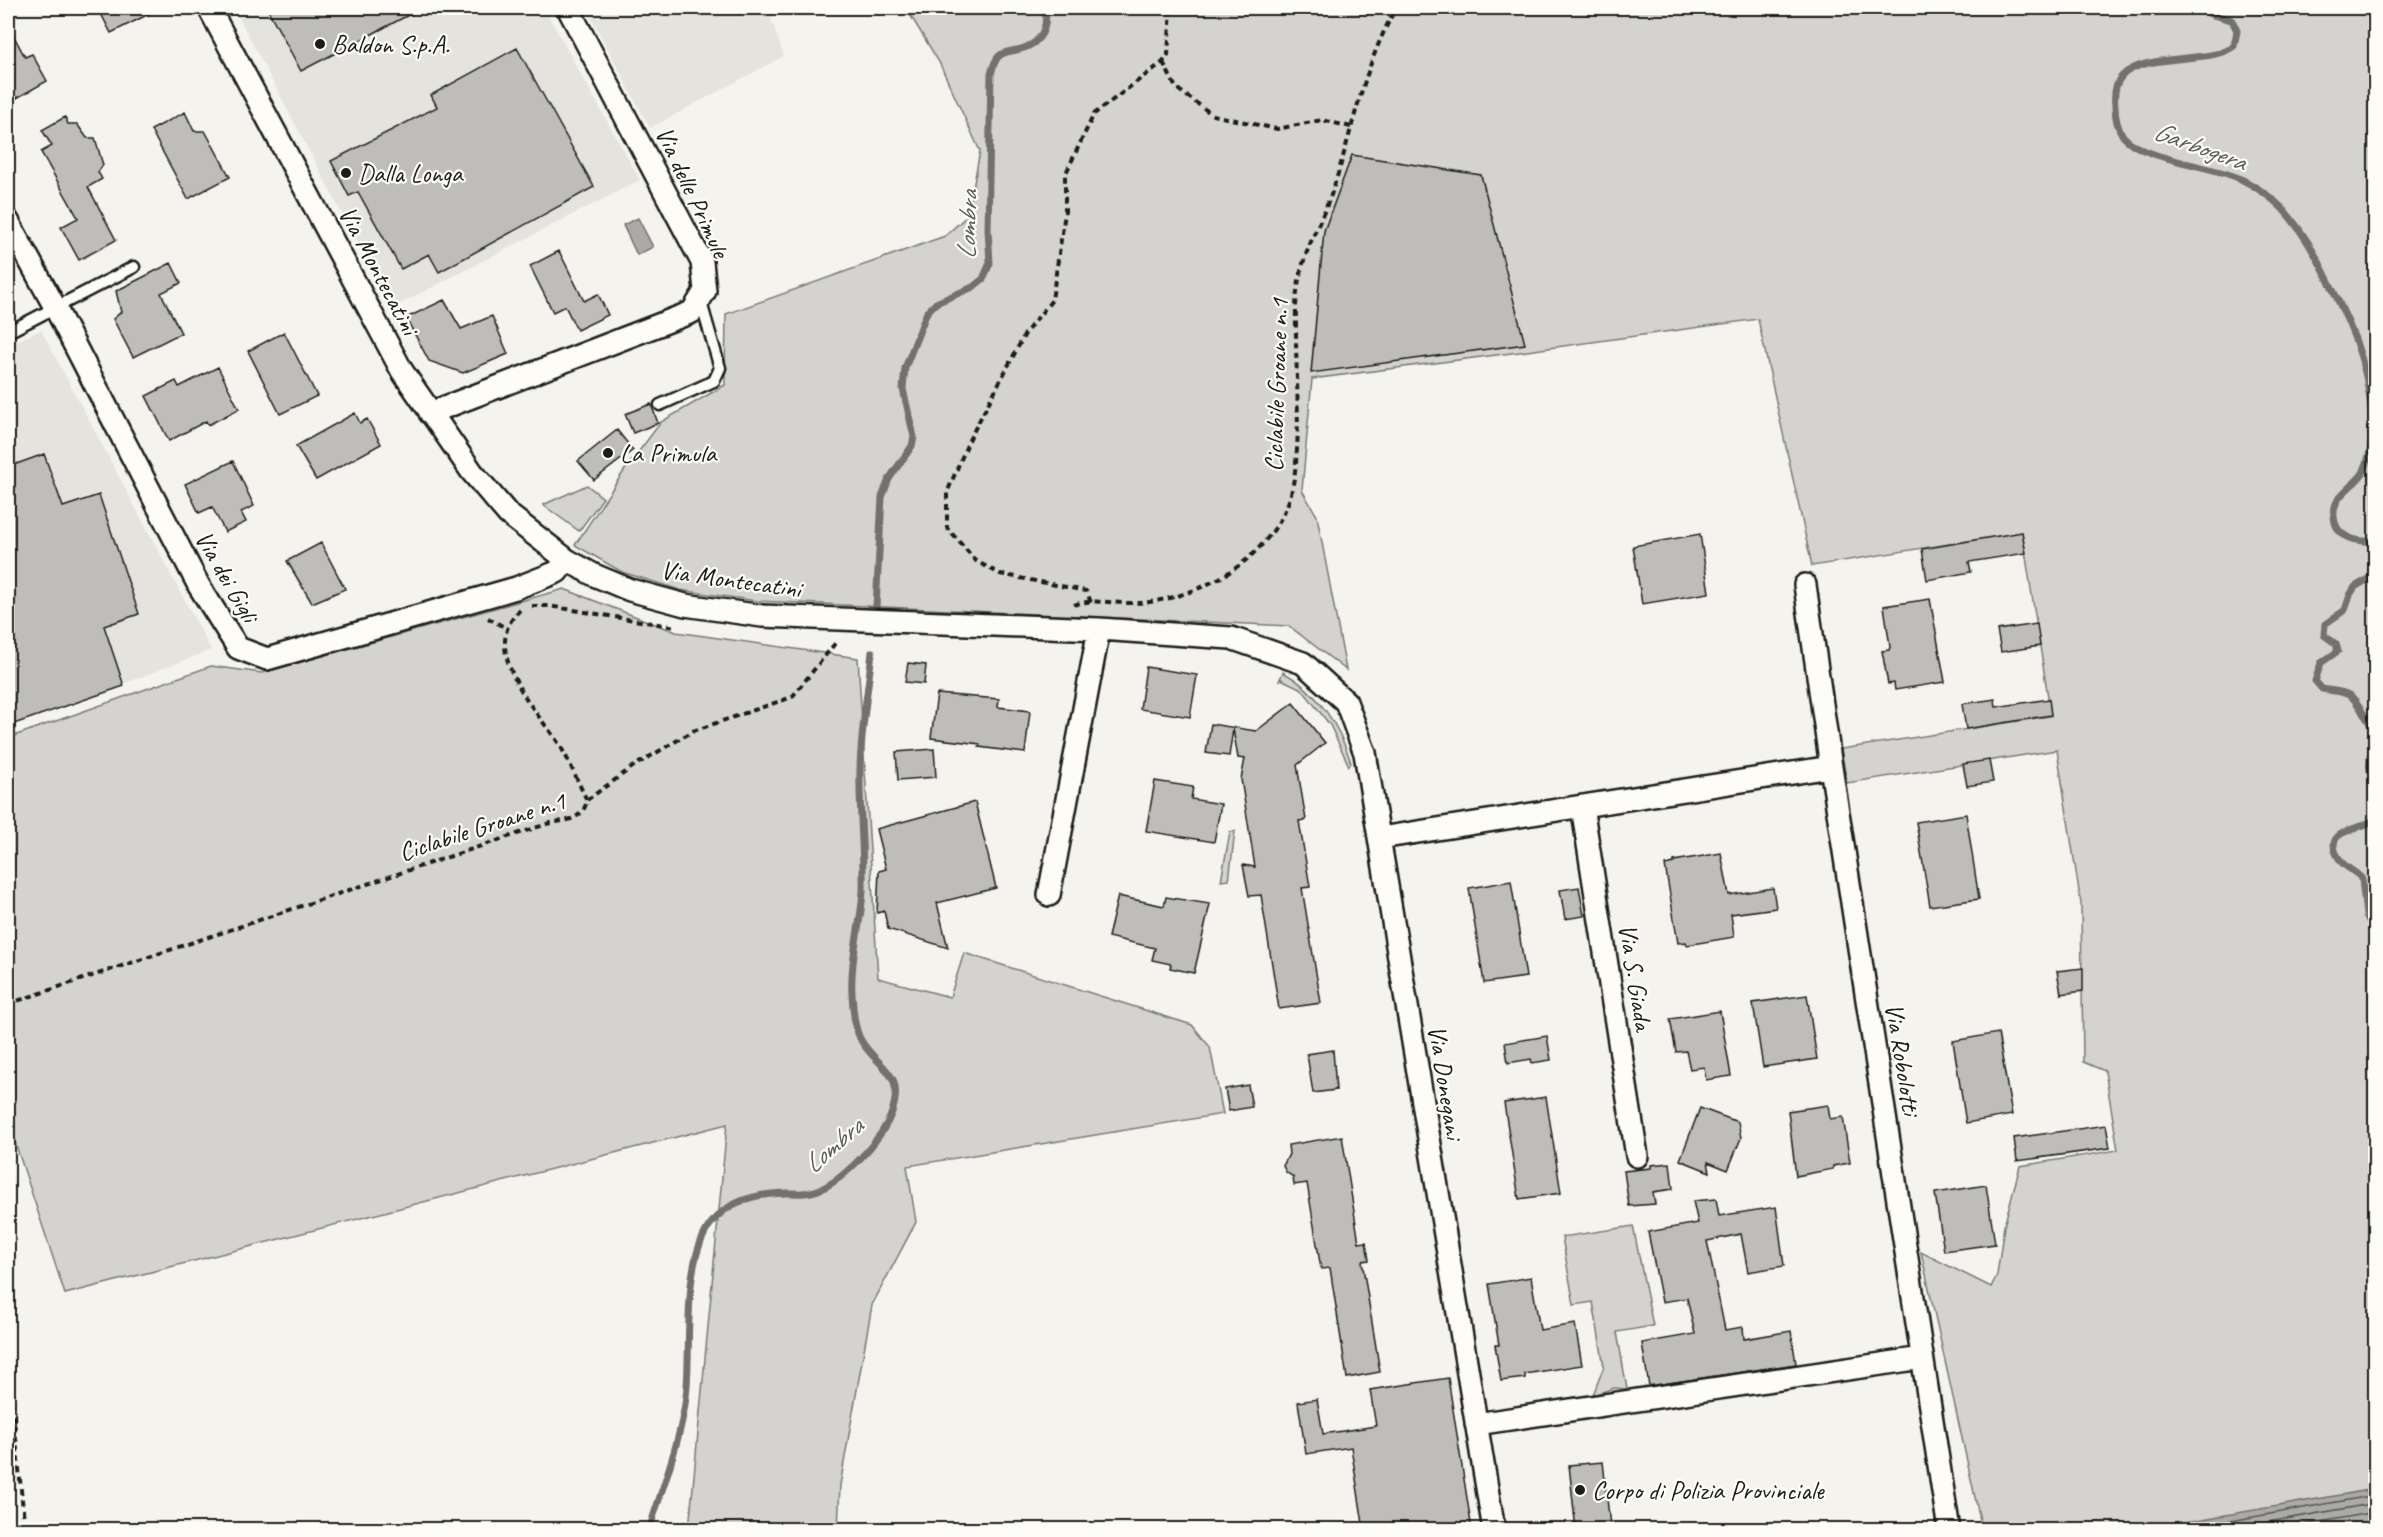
<svg xmlns="http://www.w3.org/2000/svg" width="2383" height="1537" font-family="Caveat,sans-serif">
<style>
.built{fill:#e4e3de}
.green{fill:#d4d3cf;stroke:#787876;stroke-width:1.5}
.water{fill:#abaaa6;stroke:#72716f;stroke-width:1.5}
.lines{fill:none;stroke-linecap:round;stroke-linejoin:round}
.shore{stroke:#555553;stroke-width:1.5}
.stream{stroke:#72716f;stroke-width:7}
.building{fill:#bebdba;stroke:#1c1c1c;stroke-width:1.5}
.lane-casing{stroke:#1c1c1c;stroke-width:15}
.street-casing{stroke:#1c1c1c;stroke-width:26}
.path{stroke:#1c1c1c;stroke-width:4;stroke-dasharray:6 4.5;stroke-linecap:butt}
.lane{stroke:#fdfcf7;stroke-width:10}
.street{stroke:#fdfcf7;stroke-width:21}
.poi-dot{fill:#1c1c1c;stroke:#fdfcf7;stroke-width:2}
.labels{text-anchor:middle;stroke-width:4.5;stroke-linejoin:round;paint-order:stroke}
.poi-label{font-size:26px;fill:#1c1c1c;stroke:#fdfcf7;text-anchor:start}
.street-label{font-size:26px;fill:#1c1c1c;stroke:#fdfcf7}
.water-label{font-size:27px;font-style:italic;fill:#5c5c5a;stroke:#fdfcf7}
</style>
<rect width="100%" height="100%" fill="#f4f3ee"/>
<filter id="ink" filterUnits="userSpaceOnUse"><feTurbulence type="fractalNoise" baseFrequency=".0167" numOctaves="2"/><feDisplacementMap in="SourceGraphic" scale="12" xChannelSelector="R" yChannelSelector="G"/><feConvolveMatrix kernelMatrix="1 2 1 2 8 2 1 2 1" color-interpolation-filters="sRGB"/></filter>
<g filter="url(#ink)">
<path class="built" d="M234,8H544L640,180L392,308Z
M586,8H778L771,19L784,56L650,128Z
M41,330L211,650L8,728V345Z"/>
<path class="green" d="M906,8H2375V1529H1982L1921,1252L1991,1287L1997,1275L2004,1226L2020,1166L2118,1150L2105,1071L2083,1062L2081,904L2057,750L1847,783L1841,749L2051,716L2022,532L1812,566L1758,319L1527,351L1312,379L1302,490L1317,516L1346,670L1289,626L757,601L680,590L622,572L575,545L624,471L661,422L725,385L726,314L945,236L968,215L980,151L939,62Z
M587,485L603,498L579,531L543,505Z
M564,589L676,632L858,658L878,978L950,997L964,953L1192,1025L1210,1047L1223,1114L907,1166L916,1222L872,1305L840,1485L838,1529H689L727,1124L65,1294L8,1121V738L211,666L262,673Z
M1283,672C1318,691 1340,727 1351,763L1349,766L1330,725L1302,689L1281,679L1279,681Z
M1235,831L1229,880L1221,881L1230,832Z
M1633,1226L1653,1326L1617,1332L1627,1389L1614,1388L1593,1395L1604,1366L1593,1302L1574,1305L1562,1237Z"/>
<path class="water" d="M638,218L653,247L637,255L623,225Z
M2375,1489V1529H2145Z"/>
<g class="lines">
<path class="shore" d="M2180,1530L2376,1495
M2223,1530L2376,1503
M2275,1530L2376,1512"/>
<path class="stream" d="M2204,8L2210,14L2232,20L2237,31L2234,46C2214,64 2144,52 2122,76C2115,83 2114,96 2115,106C2115,116 2117,127 2123,136C2142,160 2212,165 2241,179C2255,186 2271,197 2282,208C2311,239 2330,283 2348,322C2366,362 2383,432 2363,473C2353,488 2332,495 2334,517C2336,539 2358,542 2376,541
M2376,574L2355,587L2350,595L2345,610L2325,624L2324,635L2336,644L2338,651L2321,663L2315,681L2322,689C2345,693 2351,690 2363,713C2367,719 2371,723 2372,730C2377,752 2361,761 2376,784
M876,607L882,497L889,479L912,446L914,437L903,389L905,368L927,312L936,303L973,287L983,279L990,263L988,230L991,74C993,67 994,61 999,56C1004,51 1014,51 1021,49C1042,43 1048,27 1045,8
M2376,818C2363,832 2318,827 2340,860C2346,869 2356,871 2362,879L2366,915L2376,934
M649,1530C662,1489 681,1439 686,1397C692,1348 681,1268 709,1226C727,1200 757,1194 786,1193C794,1193 803,1194 811,1192C839,1187 883,1139 892,1112C905,1072 880,1070 862,1042C854,1029 853,1009 852,993C850,959 861,925 863,891C864,851 859,810 860,769C861,730 868,690 872,652"/>
</g>
<path class="building" d="M98,8H161L111,33Z
M267,8H422L301,71Z
M8,25L25,57L32,54L47,81L8,103Z
M517,48L594,187L439,272L429,254L401,269L358,192L349,196L331,161L437,107L431,95Z
M185,112L194,131H205L230,177L188,199L151,130Z
M65,117L68,124H77L87,138H95L103,165L98,172L102,179L88,187L116,240L79,260L61,227L78,218L41,152L52,146L42,130Z
M1352,155L1481,175L1525,344L1311,373L1324,231Z
M559,251L584,301L598,294L608,315L577,330L565,306L553,312L530,266Z
M171,263L181,283L161,293L181,333L133,357L113,319L121,312L116,291Z
M444,300L461,329L492,316L508,354L463,373L429,361L406,318Z
M284,332L317,396L280,414L248,351Z
M218,367L239,409L208,425L206,421L169,441L146,396L176,381L179,387Z
M651,404L658,423L633,433L625,414Z
M355,413L360,423L367,419L381,444L316,480L296,446Z
M617,430L633,450L594,480L578,461Z
M44,454L63,507L99,495L139,614L104,626L124,686L8,726V467Z
M233,461L254,506L241,512L246,522L225,532L212,507L199,513L185,484Z
M2022,532L2026,553L1969,562L1971,572L1927,580L1922,549Z
M1700,534L1709,593L1642,604L1633,546Z
M321,543L345,589L312,603L287,561Z
M1930,599L1945,682L1895,690L1894,683L1888,684L1882,651L1889,650L1890,647L1884,606Z
M2037,624L2040,646L2001,652L1997,630Z
M908,663L926,665L924,684L905,682Z
M1146,667L1197,675L1190,717L1140,709Z
M937,694L999,699L998,707L1030,711L1025,753L979,747L980,744L931,738Z
M1995,699L1996,707L2049,699L2051,715L1966,729L1962,704Z
M1293,703L1325,743L1297,765L1306,820L1299,821L1310,887L1302,888L1321,1003L1279,1009L1261,895L1249,896L1243,865L1255,867L1241,779L1245,759L1238,758L1233,729L1229,756L1206,753L1211,724L1256,731Z
M934,749L936,777L898,780L896,752Z
M1989,760L1993,782L1967,786L1963,764Z
M1155,781L1193,787L1191,799L1221,804L1214,842L1146,831Z
M975,802L996,888L937,903L948,948L888,929L884,911L877,913L879,871L886,869L876,829Z
M1966,814L1979,899L1930,906L1916,822Z
M1721,853L1729,895L1773,888L1776,908L1731,914L1734,937L1687,945L1686,942L1678,943L1665,865L1674,863V861Z
M1511,881L1526,977L1484,983L1469,888Z
M1579,887L1584,916L1565,919L1560,890Z
M1118,896L1164,906L1166,897L1210,904L1194,973L1170,968L1171,964L1152,960L1155,948L1108,937Z
M2083,968V991L2061,994L2057,971Z
M1807,995L1817,1059L1763,1067L1753,1003Z
M1720,1011L1731,1076L1706,1080L1704,1067L1690,1069L1686,1051L1676,1052L1670,1019Z
M1998,1033L2012,1115L1966,1123L1953,1041Z
M1547,1036L1551,1060L1532,1063L1531,1059L1508,1063L1505,1043Z
M1333,1050L1336,1090L1313,1093L1307,1054Z
M1248,1085L1252,1107L1229,1111L1225,1089Z
M1546,1097L1561,1193L1519,1199L1504,1103Z
M1828,1105L1830,1119L1843,1117L1850,1163L1833,1166V1169L1796,1176L1788,1111Z
M1700,1108L1738,1122L1741,1138L1728,1170L1708,1162L1710,1172L1680,1160Z
M2106,1125L2110,1148L2017,1161L2014,1138Z
M1342,1136L1359,1243L1366,1242L1369,1260L1362,1261L1380,1372L1347,1378L1330,1268L1321,1269L1307,1183L1294,1185L1293,1177L1286,1172L1283,1166L1289,1154L1288,1145Z
M1670,1163L1673,1189L1653,1192L1655,1204L1629,1206L1624,1171L1651,1168V1165Z
M1986,1185L1995,1244L1944,1251L1935,1193Z
M1716,1199L1719,1216L1776,1207L1784,1266L1748,1272L1741,1234L1707,1241L1725,1330L1743,1327L1744,1339L1791,1331L1796,1364L1649,1386L1642,1343L1695,1334L1687,1298L1662,1302L1648,1232L1698,1223L1693,1201Z
M1531,1277L1540,1330L1575,1324L1582,1365L1525,1374V1378L1501,1381L1495,1345H1499L1489,1284Z
M1448,1378L1472,1530H1364L1351,1447L1306,1454L1298,1402L1317,1399L1323,1434L1376,1426L1370,1390Z
M1603,1462L1610,1526L1576,1530L1569,1465Z"/>
<g class="lines">
<g class="lane-casing">
<path id="lane" d="M8,332L134,267
M660,405L714,381L720,368L700,299"/>
</g>
<g class="street-casing">
<path id="street" d="M209,8L402,371L472,472L508,514L567,560L594,575L630,590L685,605L762,616L1099,629L1231,638L1303,663L1346,702L1365,753L1494,1530
M8,221L56,309L199,586L238,648L267,659L516,588L557,572L567,560
M430,413L692,312L705,291L702,262L568,8
M1805,585L1831,767
M1582,806L1637,1156
M1380,838L1831,767L1949,1530
M1049,895L1099,629
M1476,1424L1922,1358"/>
</g>
<path class="path" d="M1163,62L1176,88L1213,115L1277,129L1322,120L1351,127
M1091,602L1086,591L1000,574L976,561L947,528V493L969,440L1026,332L1052,300L1065,213V175L1094,114L1163,62L1168,55L1171,8
M1074,605C1092,598 1114,604 1133,603C1166,603 1204,589 1231,571C1258,554 1286,521 1292,489C1302,442 1296,383 1296,335C1296,317 1295,298 1299,280C1305,246 1325,216 1335,183C1355,121 1364,65 1396,8
M532,606H549L676,627
M488,618L508,629
M587,800L634,766L693,731L792,697L837,641
M8,1004L550,823C568,820 583,820 587,800C577,781 569,759 557,741C535,710 478,648 520,610
M8,1384L14,1419L25,1530"/>
<use href="#lane" class="lane"/>
<use href="#street" class="street"/>
</g>
</g>
<g class="poi-dot">
<circle cx="320" cy="44" r="6"/>
<circle cx="346" cy="173" r="6"/>
<circle cx="608" cy="453" r="6"/>
<circle cx="1580" cy="1490" r="6"/>
</g>
<g class="labels">
<g class="poi-label">
<text x="332" y="53">Baldon S.p.A.</text>
<text x="358" y="182">Dalla Longa</text>
<text x="620" y="462">La Primula</text>
<text x="1592" y="1499">Corpo di Polizia Provinciale</text>
</g>
<g class="street-label">
<text transform="translate(693 192) rotate(65)" y="9">Via delle Primule</text>
<text transform="translate(379 270) rotate(62)" y="9">Via Montecatini</text>
<text transform="translate(1276 385) rotate(-88)" y="9">Ciclabile Groane n.1</text>
<text transform="translate(227 576) rotate(60)" y="9">Via dei Gigli</text>
<text transform="translate(731 579) rotate(8)" y="9">Via Montecatini</text>
<text transform="translate(482 826) rotate(-18)" y="9">Ciclabile Groane n.1</text>
<text transform="translate(1636 977) rotate(81)" y="9">Via S. Giada</text>
<text transform="translate(1903 1059) rotate(81)" y="9">Via Robolotti</text>
<text transform="translate(1446 1082) rotate(81)" y="9">Via Donegani</text>
</g>
<g class="water-label">
<text transform="translate(2200 146) rotate(20)" y="9">Garbogera</text>
<text transform="translate(967 225) rotate(-88)" y="9">Lombra</text>
<text transform="translate(833 1145) rotate(-41)" y="9">Lombra</text>
</g>
</g>
<rect width="2383" height="1537" fill="none" stroke="#fdfcf7" stroke-width="30"/>
<rect x="15" y="15" width="2353" height="1507" fill="none" stroke="#1c1c1c" stroke-width="2" filter="url(#ink)"/>
</svg>
